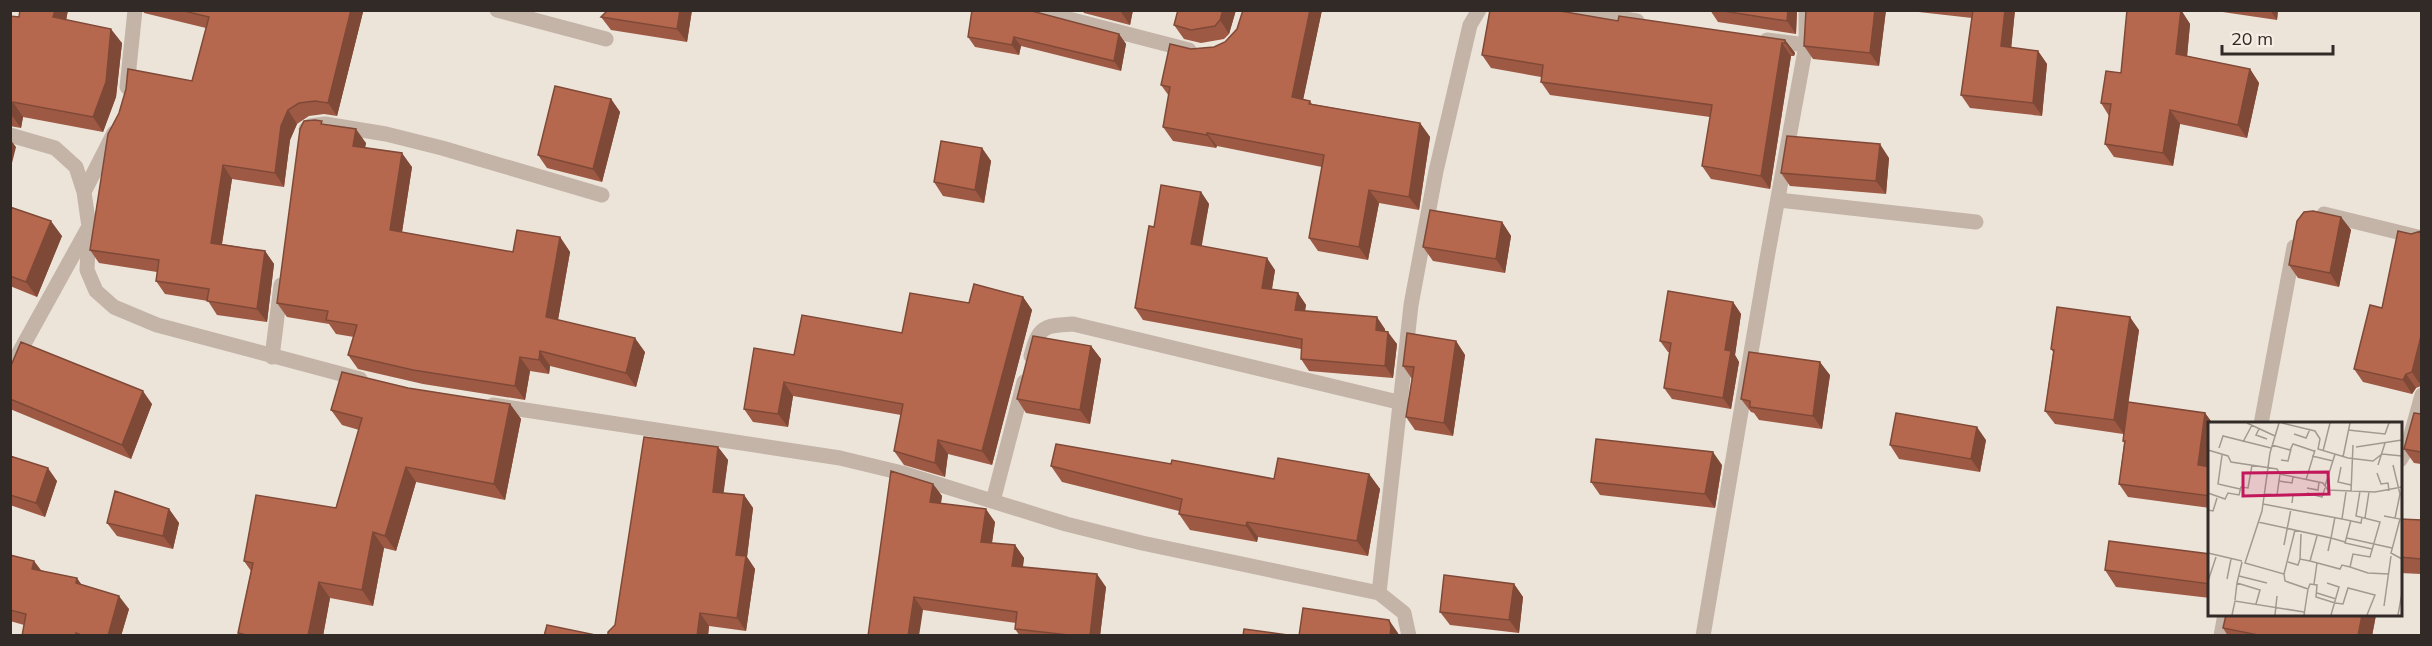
<svg xmlns="http://www.w3.org/2000/svg" width="2432" height="646" font-family="Mulish,sans-serif">
<style>
.lines{fill:none;stroke-linecap:round;stroke-linejoin:round}
.minor{stroke:#c3b4a7;stroke-width:15}
.wall{fill:#9d5944}
.shaded-wall{fill:#7f4937}
.building{fill:#b6684f;stroke:#7f4937;stroke-width:1.5}
.inset-road{fill:none;stroke:#a29a91;stroke-width:1.5}
.view{fill:#c2185b;fill-opacity:0.15;stroke:#c2185b;stroke-width:3}
.inset-edge{fill:none;stroke:#312a26;stroke-width:3}
</style>
<rect width="100%" height="100%" fill="#ede4d9"/>
<g class="lines">
<path class="minor" d="M497,10L606,39
M1034,10L1189,50
M1566,10L1637,21
M1767,40L1806,45
M127,87L135,10
M306,129L310,126L325,124L386,134L442,148L602,195
M10,135L55,148L76,167L84,192L89,227L87,270L96,291L114,307L157,325L360,379
M84,192L114,133
M1778,200L1976,222
M2324,214L2422,238
M1031,356C1039,326 1043,326 1073,324L1402,403
M272,357L281,285
M10,369L87,230
M493,405L840,458L902,473L1066,524L1142,543L1379,593L1404,613L1409,636
M2261,424L2294,247
M2400,460L2407,449L2422,395
M993,501L1024,382
M1379,593L1411,305L1436,171L1470,25L1479,10
M1703,636L1767,258L1806,45V10
M2221,636L2225,614"/>
</g>
<path class="wall" d="M20,10H68L66,20L122,43L116,97L103,132L23,117L21,128L10,126V16L19,17Z
M143,10H362L363,12L337,116L324,114L309,116L297,124L290,140L284,187L232,179L222,244L265,251L274,264L267,322L217,315L208,301L165,294L156,281L157,272L99,263L90,250L192,81L206,28L144,13Z
M692,10L687,42L611,30L601,17Z
M1082,10H1133L1130,25L1084,13Z
M1178,10H1236L1229,34L1224,39L1201,43L1184,39L1174,25Z
M1243,10H1322L1303,99L1310,101L1312,104L1420,123L1430,137L1419,210L1379,203L1368,260L1318,251L1309,238L1322,167L1217,146L1216,148L1173,141L1163,127L1169,96L1161,85L1191,49L1214,47L1225,42L1237,29Z
M1490,10H1558V11L1618,21L1785,40L1795,53L1794,56H1791L1770,189L1711,179L1702,166L1710,117L1550,95L1541,82V77L1491,68L1482,55Z
M1710,10H1797L1796,34L1718,22Z
M1886,10L1879,66L1813,59L1804,46Z
M1901,10H2015L2011,48L2038,51L2047,64L2042,116L1970,108L1961,95L1972,18Z
M2181,10L2190,24L2187,56L2250,69L2259,83L2247,138L2180,124L2173,166L2114,157L2105,144L2109,116L2101,103L2121,73Z
M2209,10H2278L2277,20Z
M1119,34L1126,44L1121,71L1021,46L1019,55L975,47L968,37Z
M611,99L620,112L602,182L547,168L538,155Z
M324,124L366,143L365,147L412,167L402,232L513,252L560,237L570,252L558,320L645,352L636,387L550,366L549,374L530,371L525,400L423,384L358,369L348,355L354,337L336,334L329,324L287,317L277,303Z
M982,148L991,161L984,203L943,196L934,182Z
M1889,158L1886,194L1790,186L1781,173Z
M1201,192L1209,204L1201,246L1275,270L1272,289L1298,293L1306,305L1305,311L1385,329V331L1397,344L1393,378L1309,371L1301,359V349L1143,320L1135,308L1154,227Z
M10,207L62,236L37,297L10,286Z
M2341,217L2351,230L2339,287L2298,278L2289,265Z
M1502,222L1511,236L1505,273L1433,261L1423,247Z
M1023,297L1032,310L992,465L948,454L945,477L904,465L894,451L901,415L793,396L788,427L753,422L744,409L794,355L902,333L969,303Z
M1733,302L1741,314L1735,355L1739,362L1731,409L1672,399L1664,388L1670,352H1668L1660,341Z
M2382,308L2421,386L2416,388L2412,394L2363,382L2354,369Z
M2139,330L2128,402L2205,413L2213,424H2210L2209,467H2210V508L2128,497L2119,484L2124,443L2123,441V434L2055,424L2045,411L2053,352L2051,349Z
M1456,341L1465,355L1453,436L1415,430L1406,417L1412,379L1403,366Z
M1091,346L1101,359L1090,424L1026,413L1017,399Z
M10,368L152,404L131,459L10,409Z
M1830,375L1822,429L1759,420L1754,413L1751,412L1741,399Z
M408,388L510,404L521,419L505,500L416,482L396,551L384,548L373,606L330,598L323,636H240L238,633L251,571L244,561L336,508L359,430L342,425L331,410Z
M2421,414V464L2414,463L2404,449Z
M1986,440L1980,472L1899,459L1890,445Z
M718,447L728,460L723,493L744,495L753,508L747,557L755,569L746,631L709,626L708,636H608Z
M10,456L57,481L45,517L10,505Z
M1171,464L1274,479L1369,474L1380,489L1368,556L1258,537L1257,542L1190,530L1179,514V511L1062,482L1051,466Z
M1722,465L1715,508L1600,495L1591,482Z
M933,484L942,496L941,503L995,522L992,543L1015,545L1024,558L1023,567L1106,587L1100,636H1020L1015,629L1016,623L923,610L868,636Z
M169,509L179,523L173,549L117,536L107,523Z
M2400,519L2421,520V574L2400,573Z
M2210,554V598L2116,587L2105,570Z
M10,555L34,561L41,570L82,585L129,609L121,636H22L24,625L10,621Z
M1514,584L1523,597L1519,633L1450,625L1440,612Z
M2376,615L2372,636H2228L2223,628Z"/>
<path class="shaded-wall" d="M55,10H68L64,32L53,17Z
M351,10H362L363,12L337,116L328,103Z
M680,10H692L687,42L677,29Z
M1121,10H1133L1130,25L1121,12Z
M1223,10H1236L1229,34L1220,20Z
M1310,10H1322L1301,110L1292,97Z
M1788,10H1797L1796,34L1787,21Z
M1875,10H1886L1879,66L1870,53Z
M2005,10H2015L2010,60L2001,46Z
M2181,10L2190,24L2186,68L2176,54Z
M2270,10H2278L2277,20Z
M111,29L122,43L116,97L103,132L93,117Z
M1119,34L1126,44L1121,71L1114,61Z
M1014,37L1021,46L1019,55L1012,45Z
M1785,40L1795,53L1794,56L1785,43Z
M1782,43L1791,56L1770,189L1761,176Z
M2038,51L2047,64L2042,116L2033,103Z
M2250,69L2259,83L2247,138L2238,125Z
M611,99L620,112L602,182L593,169Z
M13,102L23,117L21,128L10,113Z
M288,110L297,124L290,140L284,187L275,173L281,126Z
M2170,110L2180,124L2173,166L2163,153Z
M1420,123L1430,137L1419,210L1409,197Z
M356,129L366,143L363,160L353,146Z
M1207,133L1217,146L1216,148L1207,135Z
M10,139L16,147L10,171Z
M1880,144L1889,158L1886,194L1876,181Z
M982,148L991,161L984,203L975,190Z
M402,153L412,167L400,245L390,230Z
M223,165L232,179L220,256L211,243Z
M1369,190L1379,203L1368,260L1359,247Z
M1201,192L1209,204L1200,256L1191,244Z
M2341,217L2351,230L2339,287L2330,273Z
M51,221L62,236L37,297L26,282Z
M1502,222L1511,236L1505,273L1496,259Z
M560,237L570,252L556,331L546,317Z
M265,251L274,264L267,322L257,309Z
M1267,258L1275,270L1270,300L1262,288Z
M1298,293L1306,305L1303,322L1295,310Z
M1023,297L1032,310L992,465L982,451Z
M1733,302L1741,314L1735,355L1739,362L1731,409L1723,398L1725,350Z
M1377,317L1385,329L1384,342L1376,330Z
M2130,317L2139,330L2124,434L2114,420Z
M1388,332L1397,344L1393,378L1385,366Z
M2421,336V386L2412,372Z
M635,338L645,352L636,387L626,373Z
M1456,341L1465,355L1453,436L1444,423Z
M1091,346L1101,359L1090,424L1080,410Z
M540,351L550,366L549,374L539,360Z
M520,357L530,371L525,400L515,386Z
M1820,362L1830,375L1822,429L1813,416Z
M2406,374L2416,388L2412,394L2403,380Z
M784,382L793,396L788,427L778,414Z
M143,391L152,404L131,459L122,445Z
M510,404L521,419L505,500L494,484Z
M2205,413L2213,424H2210V461L2208,479L2198,465Z
M1977,427L1986,440L1980,472L1971,459Z
M938,440L948,454L945,477L935,463Z
M718,447L728,460L722,505L713,492Z
M1713,452L1722,465L1715,508L1705,494Z
M406,467L416,482L396,551L385,536Z
M48,468L57,481L45,517L36,503Z
M1369,474L1380,489L1368,556L1357,541Z
M933,484L942,496L939,515L930,502Z
M744,495L753,508L747,557L755,569L746,631L737,618L736,555Z
M169,509L179,523L173,549L163,536Z
M986,509L995,522L990,555L981,542Z
M1247,522L1258,537L1257,542L1246,526Z
M373,532L384,548L373,606L362,590Z
M1015,545L1024,558L1021,578L1012,566Z
M34,561L43,574L32,569Z
M1097,574L1106,587L1100,636H1090Z
M77,578L86,591L76,583Z
M319,582L330,598L323,636H308Z
M1514,584L1523,597L1519,633L1509,620Z
M119,596L129,609L121,636H108Z
M914,597L923,610L919,636H908Z
M700,613L709,626L708,636H697Z
M2362,615H2376L2372,636H2358Z
M1389,620L1398,633L1399,636H1390Z"/>
<path class="building" d="M20,10H55L53,17L111,29L106,82L93,117L13,102L10,112V16L19,17Z
M180,10H351L328,103L315,101L299,103L288,110L281,126L275,173L223,165L211,243L265,251L257,309L207,301L209,289L156,281L159,260L90,250L108,134L119,113L126,89L128,69L192,81L209,17Z
M608,10H680L677,29L601,17Z
M972,10H1028L1119,34L1114,61L1014,37L1012,45L968,37Z
M1178,10H1223L1220,20L1215,26L1191,30L1174,25Z
M1243,10H1310L1292,97L1310,101L1309,104L1420,123L1409,197L1369,190L1359,247L1309,238L1324,155L1207,133V135L1163,127L1170,87L1161,85L1170,44L1191,49L1214,47L1225,42L1237,29Z
M1490,10H1554L1618,21L1619,16L1785,40V43H1782L1761,176L1702,166L1712,105L1541,82L1543,65L1482,55Z
M1717,10H1788L1787,21Z
M1806,10H1875L1870,53L1804,46Z
M1973,10H2005L2001,46L2038,51L2033,103L1961,95Z
M2127,10H2181L2176,54L2250,69L2238,125L2170,110L2163,153L2105,144L2111,104L2101,103L2106,71L2121,73Z
M555,86L611,99L593,169L538,155Z
M315,120L322,121L321,124L356,129L353,146L402,153L390,230L513,252L517,230L560,237L546,317L635,338L626,373L540,351L539,360L520,357L515,386L413,370L348,355L357,325L326,320L328,311L277,303L300,129L304,121Z
M1787,136L1880,144L1876,181L1781,173Z
M941,141L982,148L975,190L934,182Z
M1161,185L1201,192L1191,244L1267,258L1262,288L1298,293L1295,310L1377,317L1376,330L1388,332L1385,366L1301,359L1302,339L1135,308L1149,226L1154,227Z
M10,207L51,221L26,282L10,276Z
M1430,210L1502,222L1496,259L1423,247Z
M2313,211L2341,217L2330,273L2289,265L2297,221L2304,212Z
M2398,231L2411,234L2421,231V336L2412,372L2406,374L2403,380L2354,369L2370,305L2382,308Z
M974,284L1023,297L982,451L938,440L935,463L894,451L903,404L784,382L778,414L744,409L754,348L794,355L802,315L902,333L910,293L969,303Z
M1668,291L1733,302L1725,350L1731,351L1723,398L1664,388L1671,343L1660,341Z
M2057,307L2130,317L2114,420L2045,411L2054,350L2051,349Z
M1407,333L1456,341L1444,423L1406,417L1414,367L1403,366Z
M1033,336L1091,346L1080,410L1017,399Z
M21,342L143,391L122,445L10,399V368Z
M1749,352L1820,362L1813,416L1750,407V401L1741,399Z
M342,372L408,388L510,404L494,484L406,467L385,536L373,532L362,590L319,582L308,636H251L238,633L253,563L244,561L256,495L336,508L362,418L331,410Z
M2128,402L2205,413L2198,465L2210,467V496L2119,484L2125,441H2123Z
M1896,413L1977,427L1971,459L1890,445Z
M2414,413L2421,414V452L2404,449Z
M644,437L718,447L713,492L744,495L736,555L746,556L737,618L700,613L697,636H608V632L615,625Z
M1596,439L1713,452L1705,494L1591,482Z
M1056,444L1171,464L1172,460L1274,479L1278,458L1369,474L1357,541L1247,522L1246,526L1179,514L1182,499L1051,466Z
M10,456L48,468L36,503L10,495Z
M891,471L933,484L930,502L986,509L981,542L1015,545L1012,566L1097,574L1090,636H1077L1015,629L1017,612L914,597L908,636H868Z
M115,491L169,509L163,536L107,523Z
M2400,519L2421,520V559L2400,557Z
M2109,541L2210,554V584L2105,570Z
M10,555L34,561L32,569L77,578L76,583L119,596L108,636H84L76,633V636H22L26,614L10,610Z
M1444,575L1514,584L1509,620L1440,612Z
M1303,608L1389,620L1391,627L1390,636H1299Z
M2226,615H2362L2358,636H2263L2223,628Z
M547,625L596,635V636H544Z
M1244,629L1295,636H1243Z"/>
<g transform="translate(2208 422)">
<rect width="194" height="194" fill="#ede4d9"/>
<path class="inset-road" d="M39,1L67,14M71,1L62,31L54,89L37,141L76,152L77,159L100,167L102,162L109,163L108,175L127,181L135,182L140,166L167,173L159,193M74,1L107,9L112,17L110,27L140,36L165,39L174,32L194,34M51,7L48,13L59,17M140,8L177,12L181,1M86,12L98,16L102,7M35,20L44,3M64,23L82,28L85,22L106,29M148,25L194,18M11,26L15,14L63,26M0,28L20,34L23,40L69,47L72,52L115,61L120,68L167,70L194,65M115,29L122,1M14,33L10,62L32,67M104,34L125,39M135,35L142,1M73,38L80,39L83,27M170,43L177,21M185,43L192,72L187,96M133,45L130,60L143,63M169,51L173,62L180,61L181,69M98,58L107,28M71,59L84,61L85,55M117,64L127,32M99,66L110,68L111,60M152,69L148,94L172,100L162,135L145,132L142,145L160,151L181,152M138,70L134,97L153,101L154,95M143,70L145,23M0,71L17,77L20,71L31,73L33,65L40,66L44,43M99,71L114,75L117,66M57,72L69,73L72,52M69,73H85L84,81M55,82L134,97M0,88L5,89L9,76M176,94L192,97L183,131L194,137M157,96L161,70M143,98L137,121L164,127M50,100L123,116L127,95M109,114L102,139L132,147L134,143L142,145M139,116L184,126M76,123L83,87M120,129L123,116L137,120M0,131L34,139M92,137L93,112M80,140L90,143L92,137L102,139M76,152L87,108M31,154L59,161M19,157L23,137M0,159L8,135M29,161L34,140M119,161L131,165L123,193M106,162L109,141M109,171L128,177M27,178L29,161L52,168L48,182M176,184L183,134M24,193L27,179L96,190M67,193L69,174M96,193L100,167M190,193L194,171"/>
<path class="view" d="M120,50L121,72L35,74V51Z"/>
<rect width="194" height="194" class="inset-edge"/>
</g>
<rect width="2432" height="646" fill="none" stroke="#312a26" stroke-width="24"/>
<path d="M2222 45v9h111v-9" fill="none" stroke="#312a26" stroke-width="3"/>
<text x="2231" y="45" font-size="18" fill="#312a26" stroke="#f6eee5" stroke-width="4.5" paint-order="stroke">20 m</text>
</svg>
